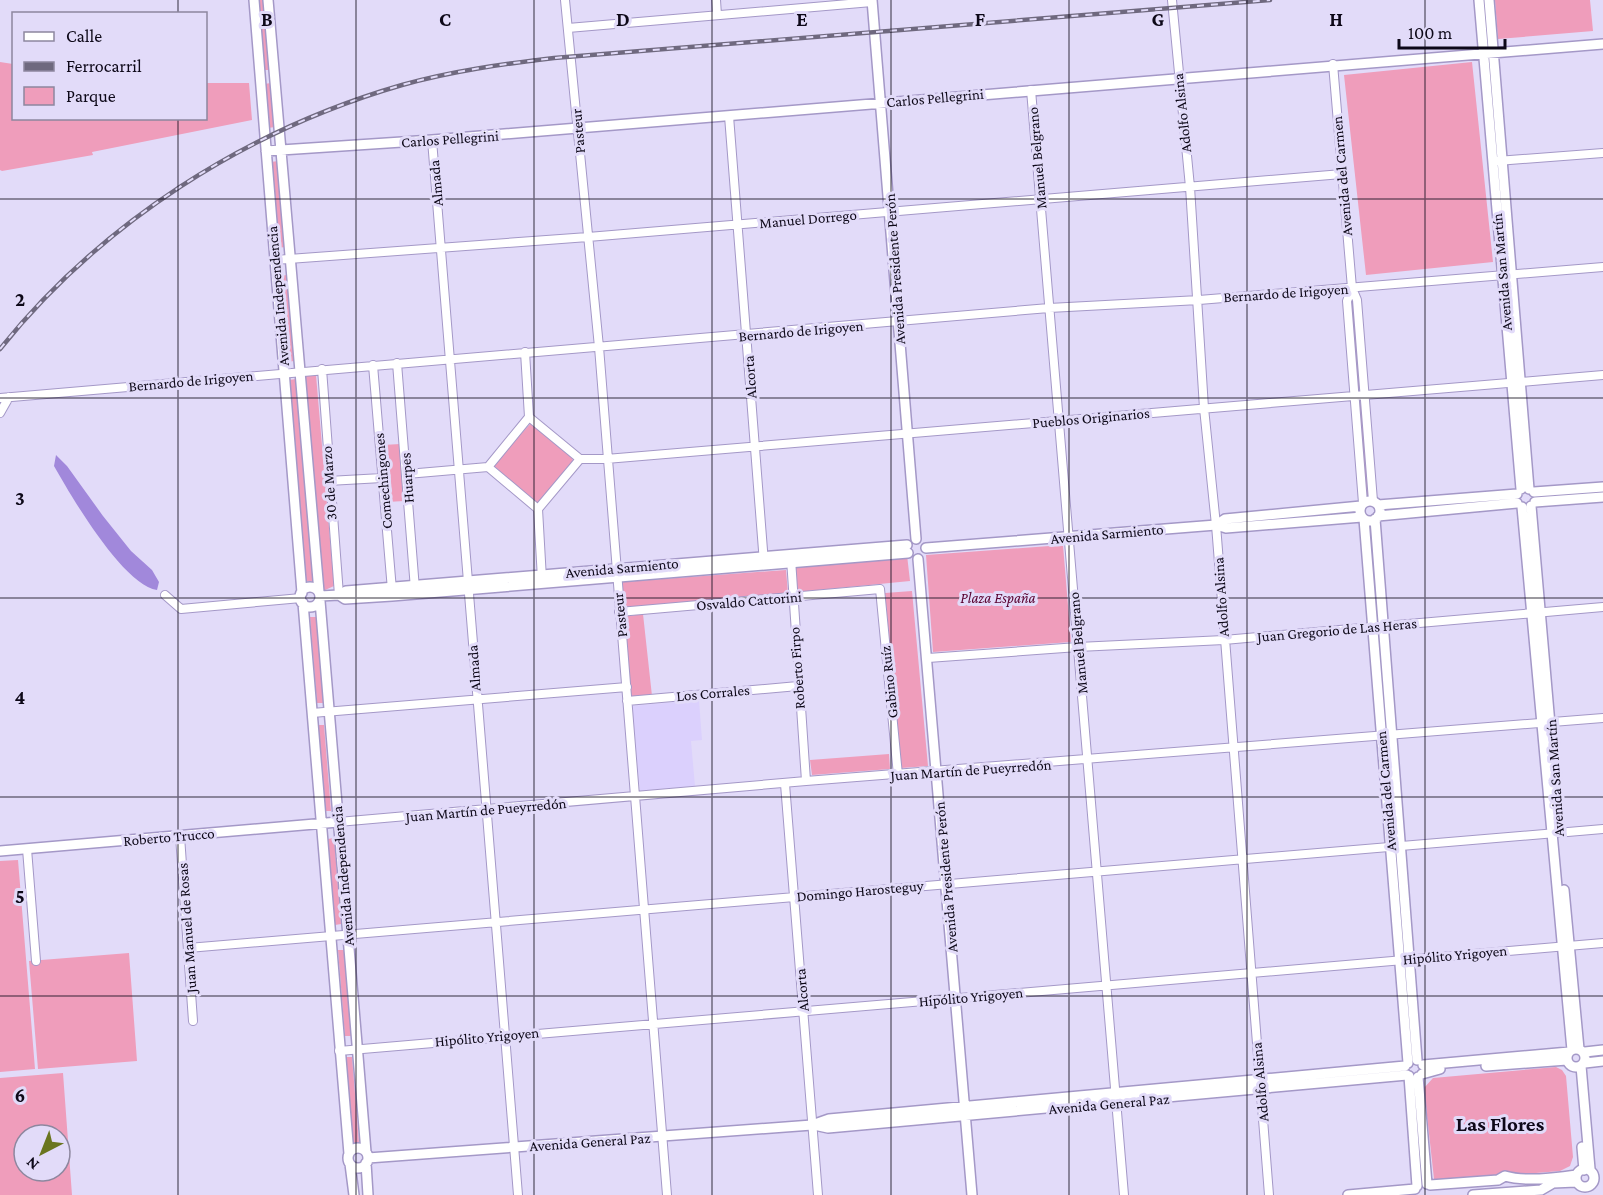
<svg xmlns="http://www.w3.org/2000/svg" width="1603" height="1195" font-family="'Crimson Pro',serif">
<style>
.built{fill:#dbd0fd}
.green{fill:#ef9dbb;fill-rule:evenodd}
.water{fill:#a188db}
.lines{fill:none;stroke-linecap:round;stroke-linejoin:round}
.minor-casing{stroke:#a498c7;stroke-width:10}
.major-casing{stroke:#a498c7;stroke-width:12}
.minor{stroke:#fff;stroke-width:8}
.major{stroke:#fff;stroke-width:9}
.rail-casing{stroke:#6f697f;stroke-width:4.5}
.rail{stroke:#e2dbf9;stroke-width:2;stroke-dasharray:7;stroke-linecap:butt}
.grid{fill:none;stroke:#0d0818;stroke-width:1.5;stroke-opacity:0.55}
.labels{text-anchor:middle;stroke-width:6;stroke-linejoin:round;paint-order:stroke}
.street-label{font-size:15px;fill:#0d0818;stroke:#e2dbf9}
.park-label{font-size:15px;font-style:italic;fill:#58012f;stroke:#e2dbf9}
.district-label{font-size:21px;font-weight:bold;fill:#0d0818;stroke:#e2dbf9}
.grid-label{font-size:20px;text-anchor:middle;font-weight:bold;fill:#0d0818;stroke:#e2dbf9;stroke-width:6;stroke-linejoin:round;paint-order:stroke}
</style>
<rect width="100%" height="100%" fill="#e2dbf9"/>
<path class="built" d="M699,700L702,740L691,741L695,786L640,791L632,706Z"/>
<path class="green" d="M258,0H264L270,70H263Z
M1495,0H1590L1593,31L1498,39Z
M0,62L13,64L14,118H206V83H249L252,120L92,152L93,155L2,171L0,170Z
M1472,62L1493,262L1366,275L1344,75Z
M271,83L275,127L268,128L264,84Z
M278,161L285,247L278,248L271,162Z
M287,275L294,361L287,362L280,276Z
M1350,297H1354L1361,388H1357Z
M316,375L334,586L323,591L303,376Z
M296,379L313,581H306L289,380Z
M1362,405L1370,497H1366L1358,406Z
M531,423L572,457L573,461L540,502L536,503L493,465Z
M400,444L404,501L387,502L383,445Z
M1369,529H1373L1380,620H1376Z
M1063,545L1071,642L933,652L926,555Z
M907,555L910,581L798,592L795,567Z
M786,570L788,594L624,607L622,582Z
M912,591L928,766L901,768L885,593Z
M643,614L652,696L630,697L622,617Z
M310,617H317L324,703H317Z
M318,725H324L331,811H325Z
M889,754L890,769L812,775L810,760Z
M334,838L341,924L335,925L328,839Z
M18,860L35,1069L0,1072V861Z
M338,950H344L351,1036H345Z
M129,953L137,1061L38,1069L29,961Z
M346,1057H352L359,1143H353Z
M1556,1067L1562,1070L1566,1076L1573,1157L1570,1166L1560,1171L1440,1181L1434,1179L1424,1088L1433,1078Z
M63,1073L72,1195H0V1078ZM24,1135H60V1171H24Z"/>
<path class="water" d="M56,455L67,466L103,516L131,551L152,570L159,582L157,590C123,585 71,496 54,466Z"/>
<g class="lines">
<g class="minor-casing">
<path id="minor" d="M565,0L599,347L667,1195
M716,0L717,15
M1172,0L1190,187L1204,408L1216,525L1269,1195
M568,28L872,2
M1333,64L1352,288L1357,300L1373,501
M1031,90L1124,1195
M729,116L764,563
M432,140C464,492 487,844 518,1195
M1497,161L1603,153
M275,260L588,237L1342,174
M1352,288L1347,301L1363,503
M525,352L529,417
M397,363L415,589
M373,365L392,590
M322,369L339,595
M0,398L1049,308L1199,300L1603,267
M0,413L9,397
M580,459L538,509L488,467L529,417L580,459H606L1603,375
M407,474L488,467
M328,481L382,478
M538,509L542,579
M791,559L806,781
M165,595L181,609L301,598
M619,612L880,589L898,775
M928,658L1078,647L1224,640L1603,607
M627,701L798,686
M312,713L627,687
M785,784L818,1195
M338,822L806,781L1603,718
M180,836L193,1021
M27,849L36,961
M188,948L1603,829
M339,1051L1603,943"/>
</g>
<g class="major-casing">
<path id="major" d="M254,0L302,593
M268,0L319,592
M872,0L916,539
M1479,0L1521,489
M1489,0L1529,489
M266,151L432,140L1603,44
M1534,492L1603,487
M1360 511a10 10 0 1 1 20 0a10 10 0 1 1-20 0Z
M1535,502L1603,497
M1378,505L1517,494
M1531,506L1559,828
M1522,507L1572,1050
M1378,516L1517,503
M1364,519L1408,1063
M1375,519L1417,1060
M1216,525L1225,519L1361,506
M926,548L1216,525L1226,528L1362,517
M918,559L972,1195
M300 597a10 10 0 1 1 20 0a10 10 0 1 1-20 0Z
M339,595L346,591L907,545
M320,596L339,595L345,599L392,596L908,553
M320,601L366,1152
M303,603L349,1154
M0,851L338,822
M1564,890L1579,1049
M1567 1058a9 9 0 1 1 18 0a9 9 0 1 1-18 0Z
M1585,1052L1603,1050
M1585,1063L1603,1061
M1423,1065L1569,1052
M1486,1066L1567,1060
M1581,1066L1590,1169
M1422,1074L1440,1069
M1409,1076L1417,1186
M1418,1077L1427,1184
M814,1125L828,1128L1407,1075
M1582,1147L1584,1170
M348 1158a10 10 0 1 1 20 0a10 10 0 1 1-20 0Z
M368,1158L812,1125L829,1119L1405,1066
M366,1163L368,1195
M350,1164L354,1195
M1576 1178a9 9 0 1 1 18 0a9 9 0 1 1-18 0Z
M1430,1185L1498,1180L1505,1176C1526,1182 1554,1178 1576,1175
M1348,1195L1415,1189
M1473,1195L1541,1190L1553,1183L1576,1182"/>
</g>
<use href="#minor" class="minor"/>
<use href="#major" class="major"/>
<g class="rail-casing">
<path id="rail" d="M0,349C101,223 246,130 402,85C452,71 503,64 554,58L1270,0"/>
</g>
<use href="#rail" class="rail"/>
</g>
<path class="grid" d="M178,0V14M356,0V1195M534,0V1195M712,0V1195M891,0V1195M1069,0V1195M1247,0V1195M1425,0V1195M178,118V1195M0,199H1603M0,398H1603M0,598H1603M0,797H1603M0,996H1603"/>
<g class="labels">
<g class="street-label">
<text transform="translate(935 98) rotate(-5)" y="5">Carlos Pellegrini</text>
<text transform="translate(1182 113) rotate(-96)" y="5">Adolfo Alsina</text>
<text transform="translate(578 131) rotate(-95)" y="5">Pasteur</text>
<text transform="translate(450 139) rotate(-4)" y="5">Carlos Pellegrini</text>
<text transform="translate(1037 158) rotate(-95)" y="5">Manuel Belgrano</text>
<text transform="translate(1342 176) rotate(-95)" y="5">Avenida del Carmen</text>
<text transform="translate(436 183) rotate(-95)" y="5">Almada</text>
<text transform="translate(808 219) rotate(-5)" y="5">Manuel Dorrego</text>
<text transform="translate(895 269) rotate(-94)" y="5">Avenida Presidente Perón</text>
<text transform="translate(1502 272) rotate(-95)" y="5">Avenida San Martín</text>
<text transform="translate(1286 293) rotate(-4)" y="5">Bernardo de Irigoyen</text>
<text transform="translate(278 296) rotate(-95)" y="5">Avenida Independencia</text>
<text transform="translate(801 331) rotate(-5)" y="5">Bernardo de Irigoyen</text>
<text transform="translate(750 377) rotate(-94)" y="5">Alcorta</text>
<text transform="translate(191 381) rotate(-5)" y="5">Bernardo de Irigoyen</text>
<text transform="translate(1091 418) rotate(-5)" y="5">Pueblos Originarios</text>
<text transform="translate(407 478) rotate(-94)" y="5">Huarpes</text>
<text transform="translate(383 481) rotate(-95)" y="5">Comechingones</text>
<text transform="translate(329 483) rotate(-94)" y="5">30 de Marzo</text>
<text transform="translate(1107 534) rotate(-5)" y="5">Avenida Sarmiento</text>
<text transform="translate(622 568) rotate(-5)" y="5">Avenida Sarmiento</text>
<text transform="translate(1221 597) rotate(-94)" y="5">Adolfo Alsina</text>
<text transform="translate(749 601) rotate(-5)" y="5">Osvaldo Cattorini</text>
<text transform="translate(620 615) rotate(-96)" y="5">Pasteur</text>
<text transform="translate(1337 630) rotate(-5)" y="5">Juan Gregorio de Las Heras</text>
<text transform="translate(1078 643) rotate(-95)" y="5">Manuel Belgrano</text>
<text transform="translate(474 668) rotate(-94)" y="5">Almada</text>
<text transform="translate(797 668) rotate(-94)" y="5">Roberto Firpo</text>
<text transform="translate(889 682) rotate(-96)" y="5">Gabino Ruíz</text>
<text transform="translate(713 693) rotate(-5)" y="5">Los Corrales</text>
<text transform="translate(971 770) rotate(-4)" y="5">Juan Martín de Pueyrredón</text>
<text transform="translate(1555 778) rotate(-94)" y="5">Avenida San Martín</text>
<text transform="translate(1386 791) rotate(-95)" y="5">Avenida del Carmen</text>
<text transform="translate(486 810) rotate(-5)" y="5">Juan Martín de Pueyrredón</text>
<text transform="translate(169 837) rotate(-5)" y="5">Roberto Trucco</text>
<text transform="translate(343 876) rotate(-95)" y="5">Avenida Independencia</text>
<text transform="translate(946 877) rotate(-95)" y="5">Avenida Presidente Perón</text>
<text transform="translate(860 891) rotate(-5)" y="5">Domingo Harosteguy</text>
<text transform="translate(187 928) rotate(-94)" y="5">Juan Manuel de Rosas</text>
<text transform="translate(1455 955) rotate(-5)" y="5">Hipólito Yrigoyen</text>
<text transform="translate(802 990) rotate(-95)" y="5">Alcorta</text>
<text transform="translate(971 997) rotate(-5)" y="5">Hipólito Yrigoyen</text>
<text transform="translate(487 1037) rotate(-5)" y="5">Hipólito Yrigoyen</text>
<text transform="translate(1260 1082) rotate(-95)" y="5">Adolfo Alsina</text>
<text transform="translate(1109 1104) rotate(-5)" y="5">Avenida General Paz</text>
<text transform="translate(590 1142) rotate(-4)" y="5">Avenida General Paz</text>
</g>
<g class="park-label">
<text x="998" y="603">Plaza España</text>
</g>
<g class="district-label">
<text x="1500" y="1131">Las Flores</text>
</g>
</g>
<g class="grid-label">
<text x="267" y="26">B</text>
<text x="445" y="26">C</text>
<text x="623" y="26">D</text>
<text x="802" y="26">E</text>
<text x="980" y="26">F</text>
<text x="1158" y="26">G</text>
<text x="1336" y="26">H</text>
<text x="20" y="306">2</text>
<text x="20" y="505">3</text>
<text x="20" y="704">4</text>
<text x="20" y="903">5</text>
<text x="20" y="1102">6</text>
</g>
<rect x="12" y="12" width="195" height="108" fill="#e2dbf9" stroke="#8d879f" stroke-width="1.5"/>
<rect x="24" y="32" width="30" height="9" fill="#ffffff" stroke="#8d879f" stroke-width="1.5"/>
<text x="66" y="42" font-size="18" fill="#0d0818">Calle</text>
<rect x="24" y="62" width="30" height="9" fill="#6f697f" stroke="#8d879f" stroke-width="1.5"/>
<text x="66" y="72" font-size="18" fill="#0d0818">Ferrocarril</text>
<rect x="24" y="87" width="30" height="18" fill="#ef9dbb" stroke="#8d879f" stroke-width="1.5"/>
<text x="66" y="102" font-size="18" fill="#0d0818">Parque</text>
<g transform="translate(42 1153) rotate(222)"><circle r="28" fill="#e2dbf9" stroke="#8d879f" stroke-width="1.5"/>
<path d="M0-4.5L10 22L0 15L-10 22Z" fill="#6a751f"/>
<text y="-9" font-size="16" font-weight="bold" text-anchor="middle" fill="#0d0818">N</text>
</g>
<path d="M1399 39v9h106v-9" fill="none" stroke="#0d0818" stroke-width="3"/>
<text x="1408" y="39" font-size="18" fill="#0d0818" stroke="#e2dbf9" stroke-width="4.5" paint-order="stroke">100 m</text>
</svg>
